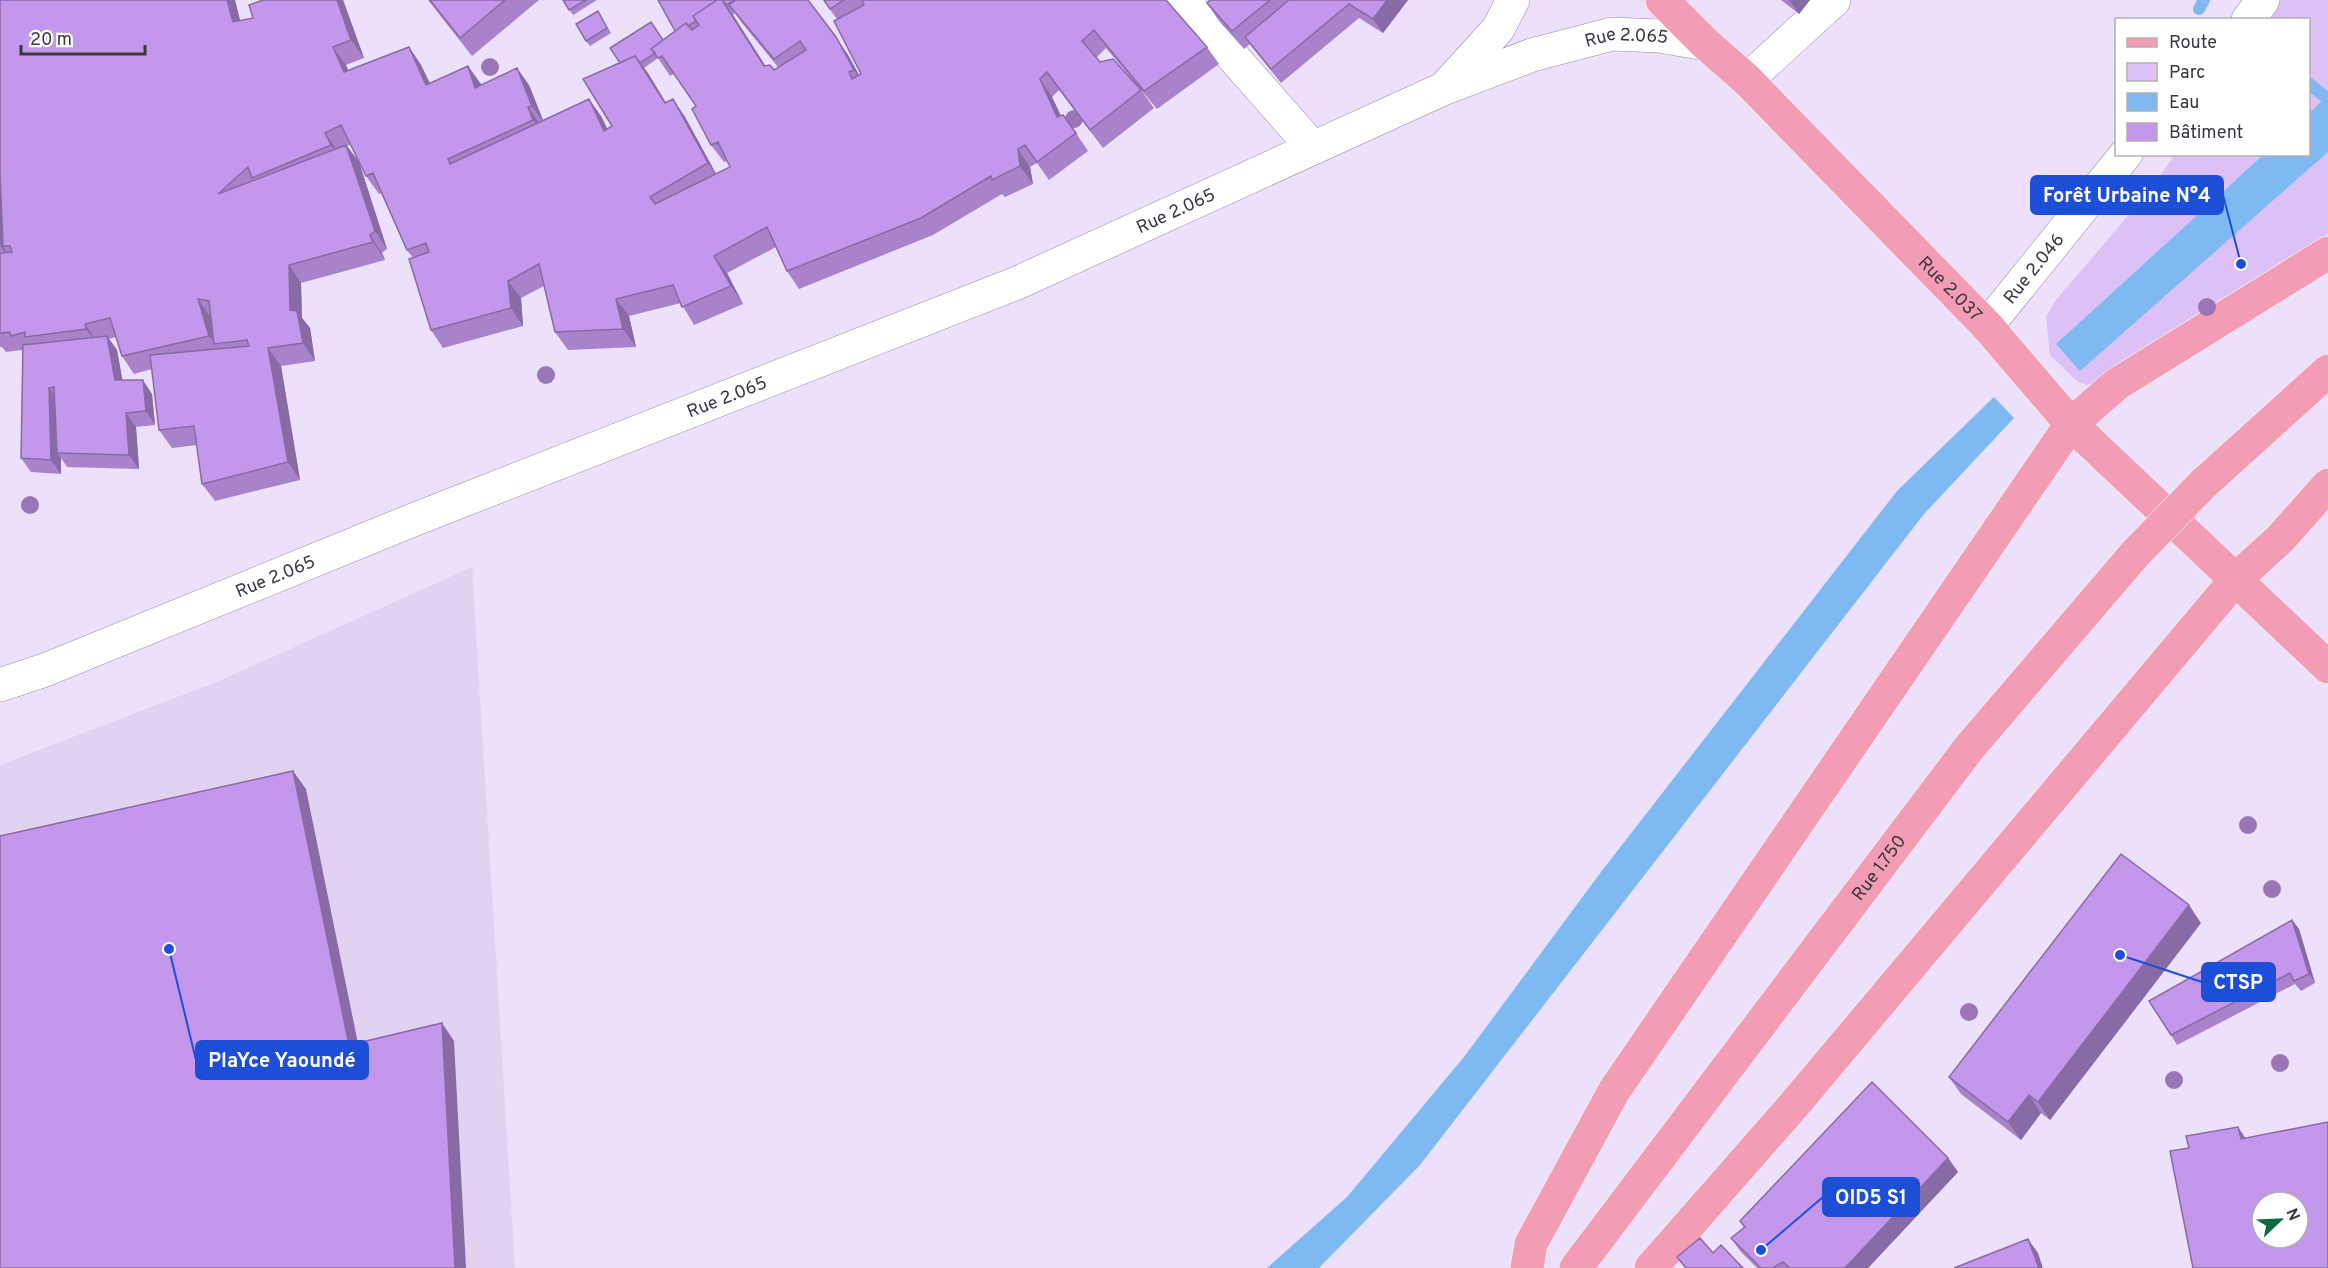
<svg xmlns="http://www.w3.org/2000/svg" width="2328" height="1268" font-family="Overpass,sans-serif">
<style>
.built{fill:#e2d2f2}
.green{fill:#dcc0f6}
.water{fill:#7eb9f2}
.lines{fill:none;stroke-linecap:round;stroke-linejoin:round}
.stream{stroke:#7eb9f2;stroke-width:12}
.minor-casing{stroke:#978ba3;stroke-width:34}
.major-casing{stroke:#fff;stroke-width:34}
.minor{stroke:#fff;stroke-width:33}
.major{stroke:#f29db4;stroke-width:33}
.major-bridge-casing{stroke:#fff;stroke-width:34;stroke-linecap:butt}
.major-bridge{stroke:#f29db4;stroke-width:33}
.tree{fill:#9b76b7}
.wall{fill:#a882cb;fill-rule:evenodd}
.shaded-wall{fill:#886aa5}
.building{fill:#c397ec;stroke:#886aa5;stroke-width:1.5;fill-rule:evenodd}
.labels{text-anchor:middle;stroke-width:4.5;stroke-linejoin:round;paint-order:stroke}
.street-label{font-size:18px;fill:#3b3640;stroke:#fff}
.leader{fill:none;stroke:#1d4ed8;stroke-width:2}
.callout-dot{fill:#1d4ed8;stroke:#fff;stroke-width:2}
.callout{fill:#1d4ed8;stroke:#1d4ed8;stroke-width:2}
.callout-label{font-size:20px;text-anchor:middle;font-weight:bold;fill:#fff}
</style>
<rect width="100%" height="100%" fill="#ece0fa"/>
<path class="built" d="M472,567L515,1268H0V765L219,681Z"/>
<path class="green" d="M2275,0H2328V95L2309,113L2308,20H2263Z
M2328,152V234L2234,294L2114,376L2087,385L2078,382L2050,355L2046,317L2056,300L2156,183L2174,155H2263L2056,344L2080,370Z"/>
<path class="water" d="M2328,95V152L2080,371L2056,344L2263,155L2308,154L2309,113Z
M1994,397L2014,418L1924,514L1420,1165L1319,1268H1267L1347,1197L1464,1057L1601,872L1897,491Z"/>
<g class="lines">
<path class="stream" d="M2199,9L2204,0
M2308,83L2328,99"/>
<g class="minor-casing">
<g id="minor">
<path d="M1183,0L1313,148"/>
<path d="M2248,20L2263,0"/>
<path d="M1747,80L1834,0"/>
<path d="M1448,84L1498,29L1513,0"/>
<path id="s1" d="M1987,326L2126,154"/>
<path id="s2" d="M0,685L45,670L413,520L1017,283L1445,88L1532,55L1612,34L1659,36L1706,44"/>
</g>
</g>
<g class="major-casing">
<g id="major">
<path id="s3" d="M1662,0L1706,44L1747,80L1987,326L2071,424L2328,667"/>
<path d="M2203,484L2328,371"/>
<path d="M1527,1268L1531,1244L1614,1091L2071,424L2117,384L2328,253"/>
<path id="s4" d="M1576,1268L1969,748L2135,554"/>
<path d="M1651,1268L1793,1106L2235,580L2280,539L2328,485"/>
</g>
</g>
<use href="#minor" class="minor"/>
<use href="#major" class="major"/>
<g class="major-bridge-casing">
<path id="major-bridge" d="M2135,554L2203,484"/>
</g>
<use href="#major-bridge" class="major-bridge"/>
</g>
<g class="tree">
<circle cx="490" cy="67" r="9"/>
<circle cx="1074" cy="119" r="9"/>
<circle cx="2207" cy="307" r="9"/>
<circle cx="546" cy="375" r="9"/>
<circle cx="30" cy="505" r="9"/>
<circle cx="2248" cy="825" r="9"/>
<circle cx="2272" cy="889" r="9"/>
<circle cx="1969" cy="1012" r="9"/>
<circle cx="2280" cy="1063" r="9"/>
<circle cx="2174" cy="1080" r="9"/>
</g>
<path class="wall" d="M0,0H235L240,21L343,0L364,58L346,65L348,71L409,47L421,65L430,83L529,85L543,120L601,116L607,129L612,126L620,63L663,40L675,31L658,0H808L848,55L859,75L861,74L837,19L823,0H1166L1207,47L1219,64L1157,109L1106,48L1096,58L1100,62L1141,90L1154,108L1103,148L1059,90L1052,97L1061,116L1076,133L1088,151L1049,180L1037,163L1030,167L1033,184L1005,197L1002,194L933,235L799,289L787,271L776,247L727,273L743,304L694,325L681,303L629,316L636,347L568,350L555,332L544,286L521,298L523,326L443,348L431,330L413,258L407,250L381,193L379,194L366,176L351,144L347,146L359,162L387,249L382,253L385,260L301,283L302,318L310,328L315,361L281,366L300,480L215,501L202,484L197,445L172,448L159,430L152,369L134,374L122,356L116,337L109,339L117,350L122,380L152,394L155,425L136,427L139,469L67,467L61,458V474L31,472L21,458L23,352L21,350L6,352L2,347H0V193L1,194L0,185ZM735,13L742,23L778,67L774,70L765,66L733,15ZM658,58L670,76L674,74L696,106L711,145L724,162L727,161L730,167L716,174L685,117L673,99L666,103L644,68Z
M428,0H539L472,56Z
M563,0H597L573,15Z
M1210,0H1408L1383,33L1359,18L1281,83L1250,44L1244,49L1219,21L1207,3Z
M1781,0H1810L1799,14Z
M601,16L611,33L590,46L586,41Z
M2292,920L2299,929L2315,983L2301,991L2295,984L2177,1045L2171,1035Z
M2201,923L2050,1120L2041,1113L2021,1140L1961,1094L1949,1077Z
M1948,1158L1958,1172L1868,1268H1757L1741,1252L1731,1238L1744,1227L1740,1221Z"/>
<path class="shaded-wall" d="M227,0H235L245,40L233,22Z
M337,0H343L364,58L351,40Z
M723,0L733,15L777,84L764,66Z
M1387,0H1408L1383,33L1373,19Z
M1789,0H1810L1799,14Z
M836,37L848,55L866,88L854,70Z
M333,47L346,65L356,90L344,72Z
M409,47L421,65L439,103L426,85Z
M635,56L648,73L677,121L665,103Z
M468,66L481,84L487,105L475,88Z
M517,68L529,85L544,123L532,106Z
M1040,79L1052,97L1070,135L1057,117Z
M589,99L601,116L617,148L604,131Z
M673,99L685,117L720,181L708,163Z
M528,107L540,125L545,137L533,120Z
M325,133L337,150L343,163L331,145Z
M346,145L359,162L387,249L375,231Z
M1018,149L1030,167L1033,184L1020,166Z
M0,193L1,194L3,246L9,255L10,259L0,245Z
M370,235L382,253L385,260L373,242Z
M714,256L727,273L743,304L731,286Z
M289,265L301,283L302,318L310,328L315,361L303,343L290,310Z
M508,281L521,298L523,326L511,308Z
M198,299L210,316L219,344H215L209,336Z
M616,299L629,316L636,347L623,329Z
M85,324L97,342L99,346L86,329Z
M107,336L117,350L125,394L115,380Z
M268,348L281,366L300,480L288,462Z
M143,380L152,394L155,425L146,411Z
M49,388L59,402L57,453L61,458V474L51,460Z
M126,413L136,427L139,469L129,455Z
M293,771L306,789L362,1063L349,1045Z
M2189,905L2201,923L2050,1120L2038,1102Z
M2292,920L2299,929L2315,983L2309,974Z
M442,1023L454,1041L466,1268H455Z
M2029,1095L2041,1113L2021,1140L2008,1122Z
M2238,1127L2250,1145L2241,1139Z
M1948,1158L1958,1172L1868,1268H1845Z
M2028,1239L2038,1253L2043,1268H2039Z"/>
<path class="building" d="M0,0H227L233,22L253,18L249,5L263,0H337L351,40L333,47L344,72L409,47L426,85L468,66L475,88L517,68L532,106L528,107L533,120L448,159L450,164L589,99L604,131L612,126L583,79L635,56L665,103L673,99L708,163L650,197L655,204L730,167L718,142L711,145L692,109L696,106L662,56L658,58L651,49L686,23L692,30L699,25L693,16L717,0H722L764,66L770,65L774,70L806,50L800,41L774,59L729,5L736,0H808L836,37L854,70L849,72L852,79L861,74L834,21L864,5L862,0H1166L1207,47L1144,91L1094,30L1082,41L1100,62L1113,59L1141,90L1090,130L1047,72L1040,79L1057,117L1063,115L1076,133L1037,162L1025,145L1018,149L1020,166L992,180L991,176L921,218L787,271L767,227L714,256L731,286L682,307L673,285L616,299L623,329L555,332L539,264L508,281L511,308L431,330L409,259L429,252L426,243L407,250L373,173L366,176L341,125L325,133L331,145L252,178L248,167L218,194L346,145L375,231L370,235L373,242L289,265L290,310L297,311L303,343L268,348L288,462L202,484L194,426L159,430L150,355L249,346L247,340L214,344L209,301L198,299L209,336L122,356L110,318L85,324L86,329L25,337V332L11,336L10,332L0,333V253L12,252L10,246H3L0,172Z
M430,0H505L460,38Z
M563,0H586L569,10Z
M658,0H717L693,16L696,21L688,26L686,23L675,31Z
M723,0H735L726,5Z
M824,0H844L830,9Z
M1210,0H1270L1232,31L1207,3Z
M1289,0H1387L1373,19L1349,4L1271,69L1245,37Z
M598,11L607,28L586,41L576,24Z
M651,22L663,40L651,49L655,53L640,63L635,56L620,63L610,48Z
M107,336L115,380H143L146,411L126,413L129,455L57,453L54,387L49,388L51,460L21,458L23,345Z
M293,771L349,1045L442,1023L455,1268H0V836Z
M2121,854L2189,905L2038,1102L2029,1095L2008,1122L1949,1077Z
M2292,920L2309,974L2294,981L2290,973L2171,1035L2149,1001Z
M1872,1082L1948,1158L1845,1268H1790L1783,1262L1772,1268H1761L1731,1238L1745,1227L1740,1221Z
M2328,1122V1268H2193L2170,1151L2189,1148L2186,1136L2238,1127L2241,1139ZM2262,1202H2298V1238H2262Z
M1700,1238L1713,1253L1721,1245L1743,1268H1686L1677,1257Z
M2028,1239L2039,1268H1954Z"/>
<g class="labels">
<g class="street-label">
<text dy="6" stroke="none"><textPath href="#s2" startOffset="1754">Rue 2.065</textPath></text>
<text dy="6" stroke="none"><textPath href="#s2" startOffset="1268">Rue 2.065</textPath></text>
<text dy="6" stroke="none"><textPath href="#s1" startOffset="74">Rue 2.046</textPath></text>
<text dy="6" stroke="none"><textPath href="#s3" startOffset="408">Rue 2.037</textPath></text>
<text dy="6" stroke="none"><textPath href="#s2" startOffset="782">Rue 2.065</textPath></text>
<text dy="6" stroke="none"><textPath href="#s2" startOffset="296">Rue 2.065</textPath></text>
<text dy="6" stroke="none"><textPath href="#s4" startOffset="502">Rue 1.750</textPath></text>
</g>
</g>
<path class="leader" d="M2241 264L2223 195M2120 955L2202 982M169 949L196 1060M1761 1250L1823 1197"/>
<g class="callout-dot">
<circle cx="2241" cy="264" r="6"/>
<circle cx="2120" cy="955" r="6"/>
<circle cx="169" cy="949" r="6"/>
<circle cx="1761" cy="1250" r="6"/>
</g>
<g class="callout">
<rect x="2031" y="176" width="192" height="38" rx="6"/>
<rect x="2202" y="963" width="73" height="38" rx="6"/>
<rect x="196" y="1041" width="172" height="38" rx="6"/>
<rect x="1823" y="1178" width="96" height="38" rx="6"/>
</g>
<g class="callout-label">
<text x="2127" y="202">Forêt Urbaine N°4</text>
<text x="2238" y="989">CTSP</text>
<text x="282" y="1067">PlaYce Yaoundé</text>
<text x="1871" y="1204">OID5 S1</text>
</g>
<rect x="2115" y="18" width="195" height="138" fill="#ffffff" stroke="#b1afb3" stroke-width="1.5"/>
<rect x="2127" y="38" width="30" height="9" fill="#f29db4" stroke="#b1afb3" stroke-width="1.5"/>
<text x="2169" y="48" font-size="18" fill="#3b3640">Route</text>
<rect x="2127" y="63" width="30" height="18" fill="#dcc0f6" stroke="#b1afb3" stroke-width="1.5"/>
<text x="2169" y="78" font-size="18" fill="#3b3640">Parc</text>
<rect x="2127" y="93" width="30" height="18" fill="#7eb9f2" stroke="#b1afb3" stroke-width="1.5"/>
<text x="2169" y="108" font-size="18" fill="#3b3640">Eau</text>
<rect x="2127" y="123" width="30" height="18" fill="#c397ec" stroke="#b1afb3" stroke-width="1.5"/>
<text x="2169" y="138" font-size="18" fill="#3b3640">Bâtiment</text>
<g transform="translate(2280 1220) rotate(67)"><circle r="28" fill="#ffffff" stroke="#b1afb3" stroke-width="1.5"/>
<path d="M0-4.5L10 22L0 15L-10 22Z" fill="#0e6a3d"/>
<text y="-9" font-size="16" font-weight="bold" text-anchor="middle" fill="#3b3640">N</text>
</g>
<path d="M21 45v9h124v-9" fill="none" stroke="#3b3640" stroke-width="3"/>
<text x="30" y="45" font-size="18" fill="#3b3640" stroke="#ffffff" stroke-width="4.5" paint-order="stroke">20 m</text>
</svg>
